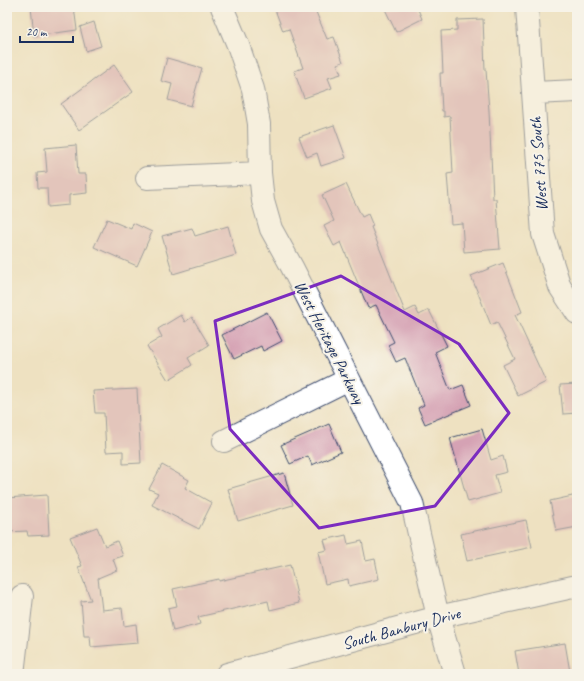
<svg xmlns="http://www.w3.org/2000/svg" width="584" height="681" font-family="Caveat,sans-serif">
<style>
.building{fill:#d5a2b4}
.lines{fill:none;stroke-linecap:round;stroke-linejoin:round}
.minor-casing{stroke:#3b4a6d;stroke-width:24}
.minor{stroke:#fff;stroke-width:22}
.marked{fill:none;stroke:#7b2cbf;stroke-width:3;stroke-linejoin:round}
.labels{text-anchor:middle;stroke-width:4;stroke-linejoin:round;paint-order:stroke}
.street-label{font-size:17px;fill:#1b2f5e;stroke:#f7f3e8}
</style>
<rect width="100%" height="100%" fill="#f7f3e8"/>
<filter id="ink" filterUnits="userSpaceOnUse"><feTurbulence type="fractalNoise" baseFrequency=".025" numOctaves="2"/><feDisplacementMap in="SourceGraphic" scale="8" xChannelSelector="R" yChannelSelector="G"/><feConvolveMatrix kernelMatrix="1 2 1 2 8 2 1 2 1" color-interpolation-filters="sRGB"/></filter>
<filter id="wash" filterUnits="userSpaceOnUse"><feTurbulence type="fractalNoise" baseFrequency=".012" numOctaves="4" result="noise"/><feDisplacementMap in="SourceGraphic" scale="16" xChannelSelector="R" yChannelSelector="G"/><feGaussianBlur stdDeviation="0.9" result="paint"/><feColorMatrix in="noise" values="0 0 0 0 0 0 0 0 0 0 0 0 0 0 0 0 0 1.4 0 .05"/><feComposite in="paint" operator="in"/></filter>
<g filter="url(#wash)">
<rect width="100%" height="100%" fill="#eee1c1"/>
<g id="blocks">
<path class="building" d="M31,7H74L77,30L34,36Z
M274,7H314L327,39L334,37L343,62L337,64L341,74L328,78L332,88L304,98L294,71L303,68L289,29L283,31Z
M384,7H417L422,19L396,32Z
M483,19L485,70H486L489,111L493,199H496L500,249L464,252L462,223L451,224L447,174L453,173L450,116L444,117V111H442L440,73H443L441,31L457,30V20Z
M94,22L101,46L86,51L80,27Z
M167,58L202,68L191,106L168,100L172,84L161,81Z
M114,65L133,92L79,130L61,104Z
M334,125L346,158L321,166L317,153L307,157L299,137Z
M76,145L78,174H86L87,193L69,195V205L48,207L47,188H38L37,173L47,172L45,148Z
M346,184L362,217L368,214L373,226L371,227L405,312L415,307L419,315L429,310L447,346L435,352L450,390L463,385L471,405L425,424L418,408L424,405L405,358L396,362L388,345L394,342L376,305L368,308L341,242L334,246L324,226L334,221L322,195Z
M107,219L131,229L133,223L152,232L137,266L94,247Z
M228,226L236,255L173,274L162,236L192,228L195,236Z
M503,263L522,312L515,315L546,382L518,396L503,365L515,359L497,322L491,325L471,276Z
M267,312L282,341L263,351L261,346L234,359L222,335Z
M181,315L185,322L192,317L209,345L188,358L192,365L168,380L147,346L162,337L158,329Z
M577,384V413L563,414L560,385Z
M137,389L141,463L123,464V451L106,452L104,413H95L93,391Z
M329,424L341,452L312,465L308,456L290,464L281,445Z
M482,429L491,460L503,456L507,472L495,475L500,493L468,502L450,438Z
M162,465L189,480L185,488L212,503L199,529L152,505L158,493L149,489Z
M284,473L293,505L238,521L228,489Z
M47,495L49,535L28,536L27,531L7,532V498Z
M577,495V527L556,531L550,501Z
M526,520L532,547L467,561L461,534Z
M97,527L105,546L117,541L123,556L113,559L117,570L98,578L102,610L122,608L124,626L136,624L138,643L91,647L90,636H84L81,601L91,600L78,567L82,566L70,537Z
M346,535L348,544L362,541L366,561L375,559L379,579L349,586L348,579L325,584L318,552L327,550L324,540Z
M290,565L299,603L270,610L268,601L198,617L200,624L173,631L168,608L177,606L173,589L219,579V581Z
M565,643L570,672L559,674H519L515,651Z"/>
</g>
</g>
<g filter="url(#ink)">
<use href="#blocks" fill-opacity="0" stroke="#3b4a6d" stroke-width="1"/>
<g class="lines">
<g class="minor-casing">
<path id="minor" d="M222,7L238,45L253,89L259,124L260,173L263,201L271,229L292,267L412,503L438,617L455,674
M527,7L543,234L560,287L577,313
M534,93L577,91
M147,178L260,173
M224,441L349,379
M13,674L22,596
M227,674L438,617L577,586"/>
</g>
<use href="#minor" class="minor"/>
</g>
</g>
<path d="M0 0H584V681H0ZM341,276L459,344L509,413L435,506L319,528L230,429L215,321Z" fill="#eee1c1" fill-opacity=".55" fill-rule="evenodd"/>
<path class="marked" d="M341,276L459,344L509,413L435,506L319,528L230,429L215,321Z"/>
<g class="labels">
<g class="street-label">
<text transform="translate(538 164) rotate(-94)" y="6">West 775 South</text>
<text transform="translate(330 342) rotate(63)" y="6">West Heritage Parkway</text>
<text transform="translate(401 628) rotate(-15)" y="6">South Banbury Drive</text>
</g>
</g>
<rect width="584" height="681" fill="none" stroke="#f7f3e8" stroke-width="24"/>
<path d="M20 36v6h53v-6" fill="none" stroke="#1b2f5e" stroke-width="2"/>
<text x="26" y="36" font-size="12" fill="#1b2f5e" stroke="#f7f3e8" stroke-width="3" paint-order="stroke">20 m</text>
</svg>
